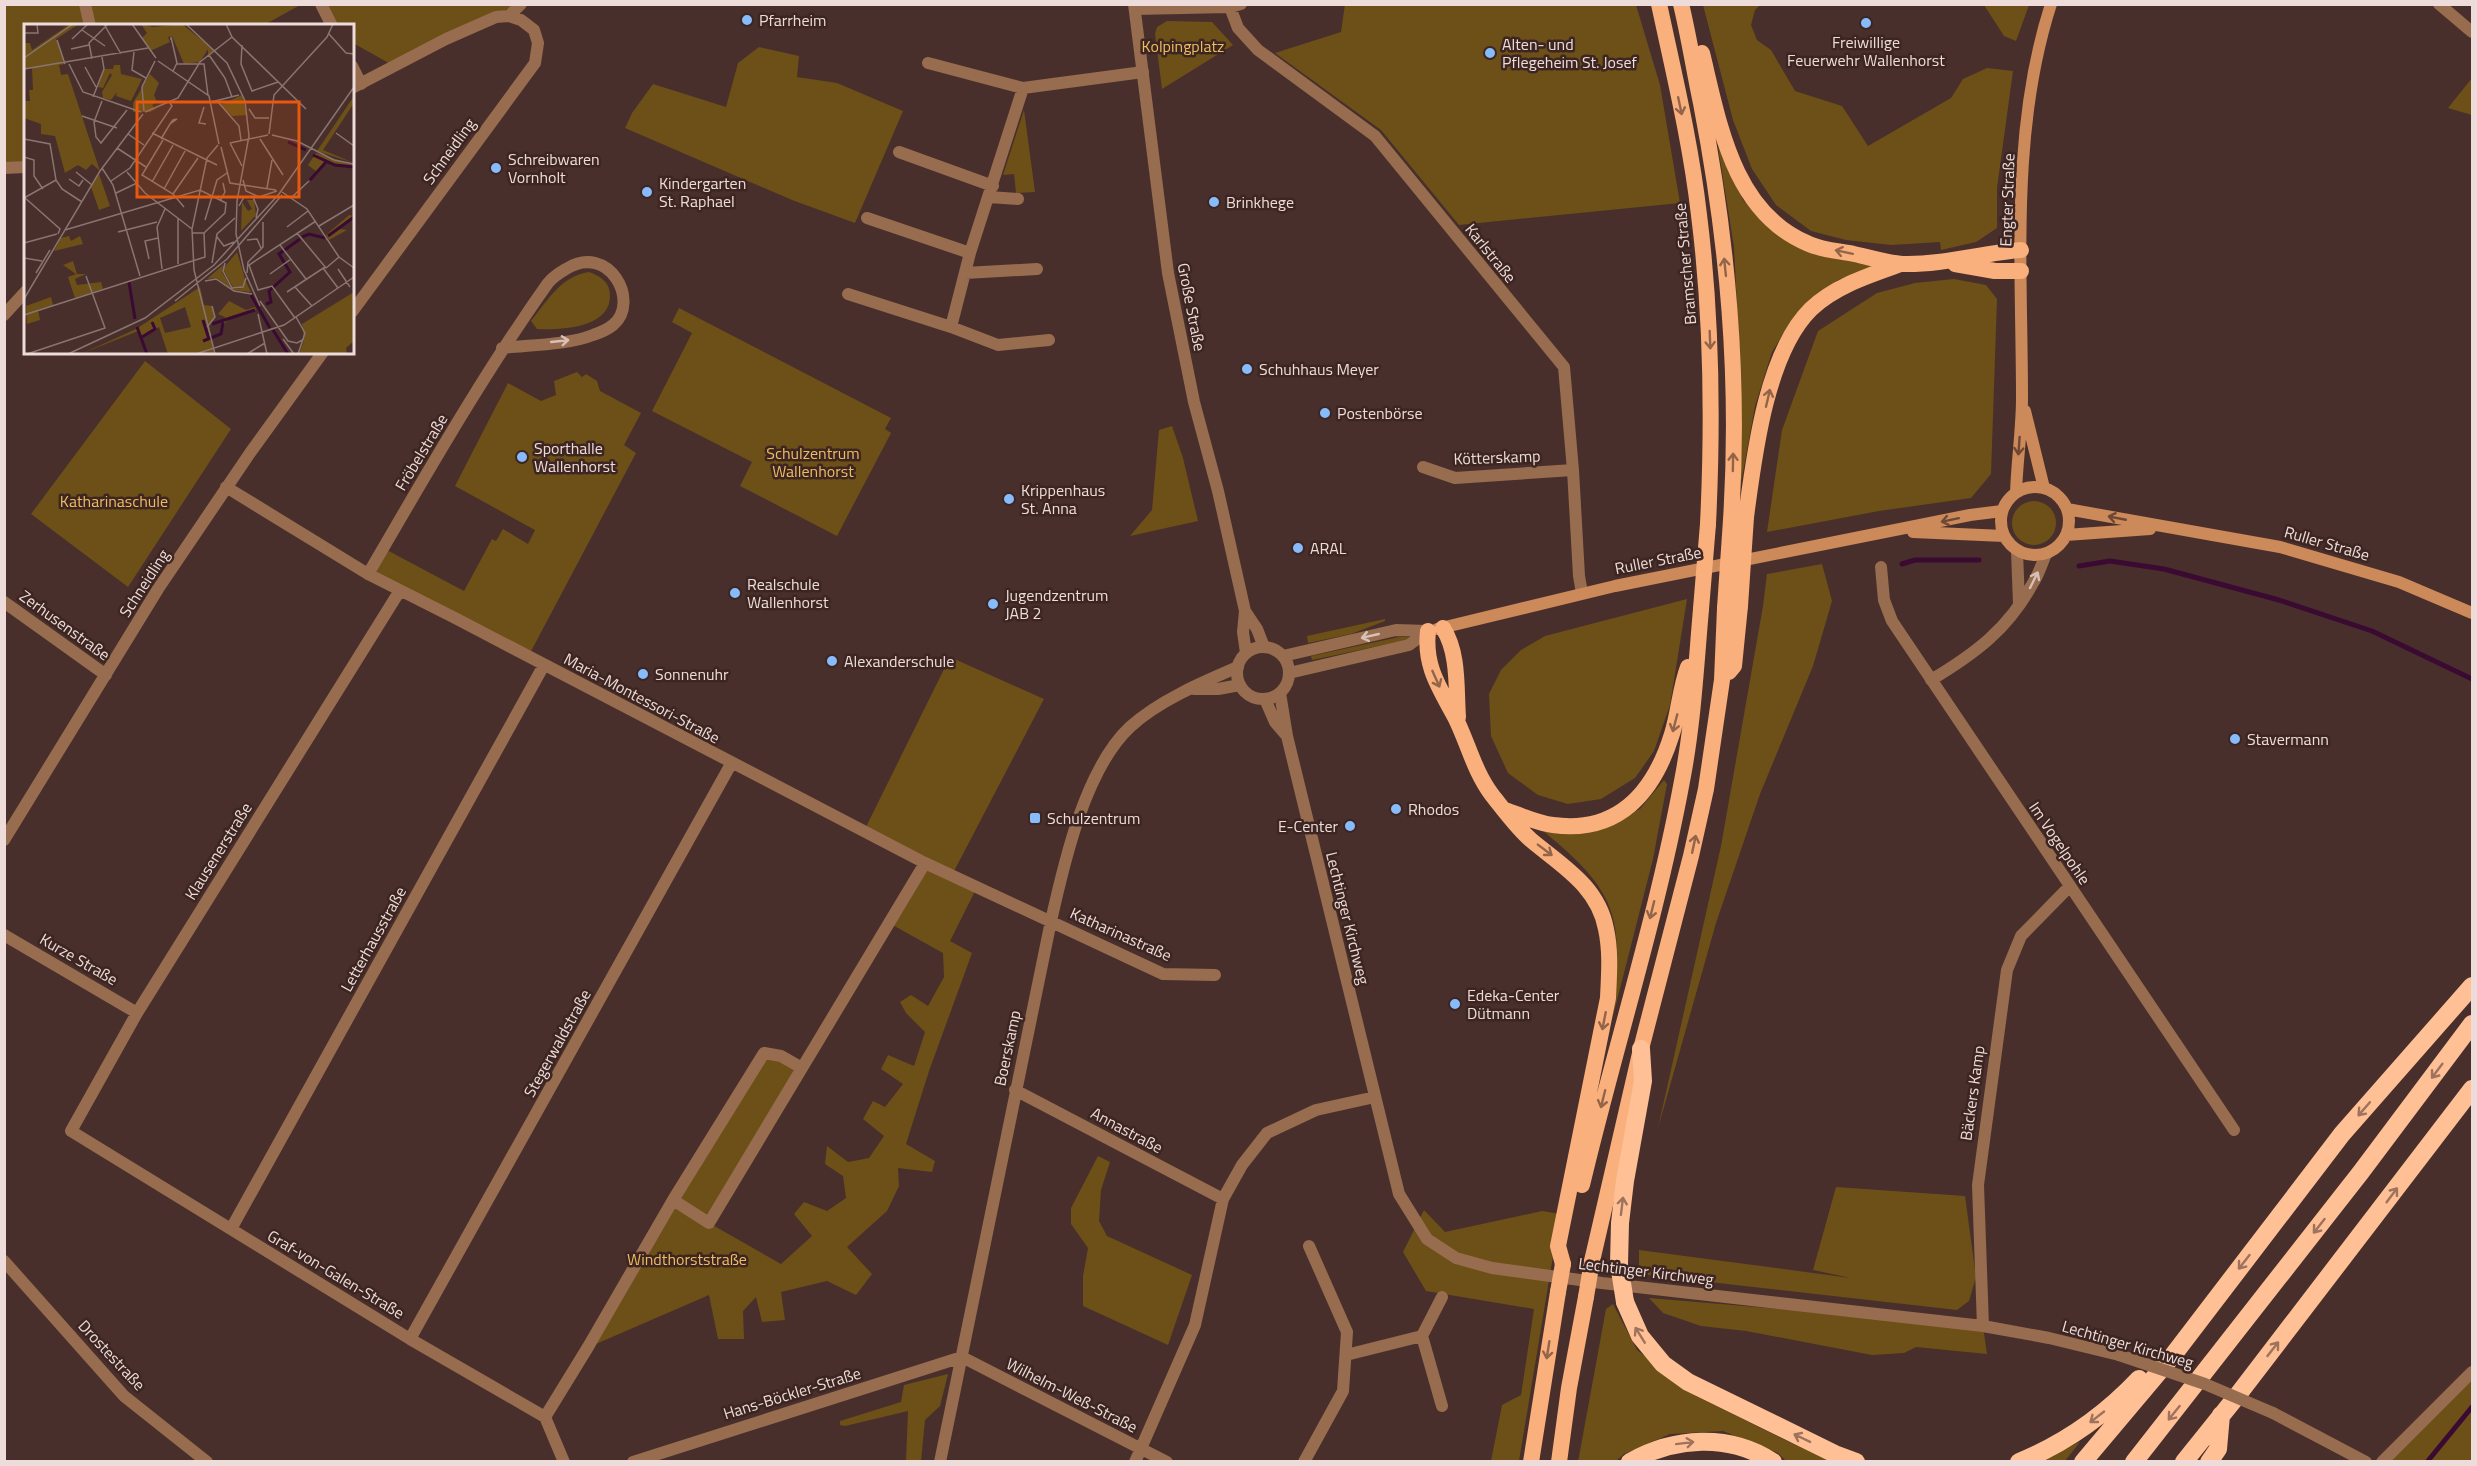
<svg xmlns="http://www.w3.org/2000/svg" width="2477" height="1466" font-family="'Titillium Web',sans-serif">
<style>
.green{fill:#6c5018}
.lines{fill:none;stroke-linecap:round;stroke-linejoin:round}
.stream{stroke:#3b0a33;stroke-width:5}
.pedestrian{stroke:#976c4f;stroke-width:12}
.minor{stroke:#976c4f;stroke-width:12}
.tertiary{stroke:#976c4f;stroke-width:12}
.secondary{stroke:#cc895a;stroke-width:12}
.trunk{stroke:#fab07c;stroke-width:16}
.motorway{stroke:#ffc096;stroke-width:18}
.minor-bridge{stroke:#976c4f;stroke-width:12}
.trunk-bridge{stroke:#fab07c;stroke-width:16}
.motorway-bridge{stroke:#ffc096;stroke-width:18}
.oneway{stroke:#92644a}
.oneway2{stroke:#d8c0b6}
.oneway3{stroke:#6f4835}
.oneway4{stroke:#9e725c}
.poi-dot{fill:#87bbfb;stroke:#3d2521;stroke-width:2}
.labels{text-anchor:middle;stroke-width:5;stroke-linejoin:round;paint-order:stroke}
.poi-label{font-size:16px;fill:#eddcd9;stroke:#3d2521;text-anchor:start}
.park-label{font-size:16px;fill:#edbd61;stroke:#3d2521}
.street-label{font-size:16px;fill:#eddcd9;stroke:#3d2521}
.inset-river{fill:none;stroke:#3b0a33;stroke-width:3}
.inset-road{fill:none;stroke:#8a7471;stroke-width:1.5}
.view{fill:#e8590c;fill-opacity:0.15;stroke:#e8590c;stroke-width:3}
.inset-edge{fill:none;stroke:#eddcd9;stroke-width:3}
</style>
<rect width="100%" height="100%" fill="#482f2b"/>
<path class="green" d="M302,4L264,25L26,26L25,167L5,168L4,5Z
M518,4L394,66L353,43L352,26L332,25L321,5Z
M1345,4L1636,5L1660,85L1680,203L1459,225L1381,130L1275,53L1341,32Z
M1703,5H1760L1755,10L1751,25L1757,40L1771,50L1795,91L1842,106L1868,146L1951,98L1963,79L1987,68L2013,71L1997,188V228L1976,242L1941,250L1940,242L1891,245L1846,240L1811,231L1776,205L1752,169L1733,120Z
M1984,5H2029L2016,41L2004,36Z
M1167,21L1212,22L1233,45L1162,89L1155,34L1157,27Z
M759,47L799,56L797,77L837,83L903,111L855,223L792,200L625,128L632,113L653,84L726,107L738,63Z
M2472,78V115L2448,108Z
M1024,110L1035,192L1016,193L1014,174L1003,175Z
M1718,147L1743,200L1778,235L1875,266L1838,280L1791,321L1772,352L1755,406L1740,489L1741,382L1734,247Z
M589,272C600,276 610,282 610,295C611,328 562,330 537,329L531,321C548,300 561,276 589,272Z
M1954,279L1986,285L1997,299L1991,474L1971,498L1879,511L1767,532L1782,430L1818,331L1877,293L1915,283Z
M679,308L891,418L885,429L891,433L837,536L740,486L752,462L652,411L692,333L672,322Z
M145,361L231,429L128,587L31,514Z
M577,372L582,377L586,374L597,381L600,391L641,413L624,445L636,453L528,657L368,574L383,548L464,591L492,539L496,541L503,529L528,544L535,530L455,486L508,383L541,401L556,395L554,381Z
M1172,426L1183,458L1198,521L1130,536L1152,510L1159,430Z
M2012 523a22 22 0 1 1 44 0a22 22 0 1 1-44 0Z
M1822,564L1832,601L1813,666L1760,794L1716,923L1658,1128L1721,846L1763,606L1767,574Z
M1687,599L1670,705L1654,751L1635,778L1601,799L1568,804L1538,795L1508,773L1491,736L1489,694L1501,670L1521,650L1545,636Z
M1385,619V621L1351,634L1308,643L1307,636Z
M1399,637H1412V639L1312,660L1311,656Z
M950,657L1044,699L952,875L977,887L950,941L972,953L929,1071L906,1144L935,1161L932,1172L898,1168L899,1186L887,1211L847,1247L872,1274L856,1295L827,1281L781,1292L785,1320L762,1322L756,1297L743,1311L744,1339H718L709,1295L589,1347L764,1053L802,1068L709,1223L781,1264L812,1236L794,1214L804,1202L827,1211L846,1198L843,1176L825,1164L827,1146L848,1162L869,1158L884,1136L863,1119L873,1101L885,1107L903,1084L881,1069L888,1055L914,1066L925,1032L906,1013L900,1002L911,995L928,1006L944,977L943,953L889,923L925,863L864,831Z
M1664,780L1667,784L1653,859L1613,1016C1623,920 1621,894 1543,831L1557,833L1599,828L1640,809Z
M1098,1156L1110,1162L1101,1190L1099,1221L1107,1236L1192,1275L1168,1345L1083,1306V1276L1088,1248L1071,1224V1208Z
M1836,1187L1965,1196L1976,1277L1969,1301L1957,1310L1639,1274V1250L1851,1278L1813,1270Z
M1424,1210L1445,1232L1542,1211L1560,1214L1519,1461H1491L1502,1405L1521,1395L1534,1309L1426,1291L1403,1252Z
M1649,1298L1983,1326L1987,1354L1916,1347L1904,1353L1872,1355L1746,1331L1701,1326L1663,1313Z
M1613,1304L1637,1350L1696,1396L1785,1440L1833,1461H1786L1778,1453L1723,1431L1670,1434L1624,1454L1616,1461L1578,1462L1606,1309Z
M2472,1372V1461L2382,1462Z
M948,1374L940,1406L925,1420L921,1461H906L908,1411L845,1426L840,1425V1421L901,1402L904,1385Z
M2080,1442L2065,1461L2037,1462Z"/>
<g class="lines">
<path class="stream" d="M1902,564L1915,560H1979
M2079,566L2110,561L2164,569L2279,600L2372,631L2472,679
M2427,1462L2472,1407"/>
<path class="pedestrian" d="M321,4L332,26
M352,66L361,84"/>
<path class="minor" d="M85,4L90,26
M2439,4L2472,32
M1230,7L1238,28L1258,50L1375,136L1564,367L1573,470L1579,576L1582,593
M1135,9L1230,7L1241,4
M509,16L521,4
M928,63L1023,88L1143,72
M352,88L446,39L496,17L509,16L521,20L534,30L538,43L535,63L352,312
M1023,88L970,253L951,327L998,345L1049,340
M899,152L993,186
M4,168L26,167
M989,197L1018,199
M867,218L970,253
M965,273L1037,269
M848,294L951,327
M4,315L26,291
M1423,467L1455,478L1573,470
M226,487L368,574L455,618L925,863L1163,974L1215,975
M2017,551L2019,604
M1881,567L1884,600L1892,621L2234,1130
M368,574C426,475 482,376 548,283C553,277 559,273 566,269C609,242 641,302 613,325C608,329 599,333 593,335C568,345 529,345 502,348
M399,592L137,1013L71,1131L410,1339L545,1417L564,1462
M4,602L106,675
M1931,680C1976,653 2008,629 2033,583C2039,574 2042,563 2046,554
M1194,689H1218L1240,685
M1280,693L1287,736L1399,1194L1427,1239L1456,1258L1492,1268L1602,1283L1983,1326L2049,1338L2119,1355
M1265,699L1275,722L1287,736
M4,840L158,589L250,453L323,352
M4,935L137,1013
M1015,1090L1223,1199
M673,1200L709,1223L802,1068
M231,1229L544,665
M4,1261L124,1396L207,1462
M1983,1326L1978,1185L2007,970L2021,936L2069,887
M1422,1336L1442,1406
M410,1339L731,764
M1346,1355L1422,1336L1442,1297
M2273,1413L2366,1462
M545,1417L588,1347L673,1200L764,1053L781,1056L802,1068L925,863
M633,1462L962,1357L1167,1462
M940,1462L1051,921C1064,863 1085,769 1130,727C1158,701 1203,682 1238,667
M1135,1462L1195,1325L1223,1199L1242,1165L1267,1133L1316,1110L1375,1097
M1304,1462L1343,1391L1347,1332L1309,1246
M2382,1462L2472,1372"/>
<path class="tertiary" d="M1134,4L1168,273L1194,402L1218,491L1245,611L1243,632L1246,653
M1245,611L1257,629L1264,647
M1237 673a26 26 0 1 1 52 0a26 26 0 1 1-52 0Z
M1283,656L1396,630L1428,631
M1289,673L1409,645L1428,631"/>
<path class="secondary" d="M2025,411L2044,488
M2001 521a34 34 0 1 1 68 0a34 34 0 1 1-68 0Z
M2016,493C2017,461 2022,429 2022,398C2022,267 2010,131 2051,4
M2067,509L2280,547L2399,582L2472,613
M1913,532L2004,536
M2066,535L2150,529
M1437,629L1615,586L1970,515L2002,511"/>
<path class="trunk" d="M1659,4C1674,74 1691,144 1699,215C1712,318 1713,420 1708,524
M1681,4C1689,37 1694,70 1701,103C1728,243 1740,377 1731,520
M1702,53C1719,123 1733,213 1809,244C1822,250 1839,251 1854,254C1869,257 1887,263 1903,264C1943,265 1982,253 2021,250
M1955,264L1995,271H2021
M1746,517C1754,457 1766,353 1811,309C1835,286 1870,275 1901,264
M1443,628C1459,653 1456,688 1458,717
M1428,631C1424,666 1439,687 1455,717C1468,743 1474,771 1492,795C1504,810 1517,828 1531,840C1562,866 1598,886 1606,929C1611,952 1609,975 1608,998L1558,1246L1563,1264
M1729,672L1734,666L1740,606
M1505,810C1520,815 1537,823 1553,825C1619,834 1654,792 1672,734C1679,712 1680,688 1688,667
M1582,1185C1614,1050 1657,917 1682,781C1693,725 1696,667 1701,609
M1592,1261L1641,1049L1691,856L1706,789L1722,680L1725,608
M1531,1462L1558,1292
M1559,1462L1569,1388L1586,1297"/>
<path class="motorway" d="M1619,1264L1620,1223L1625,1181L1643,1081L1641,1049
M1625,1302L1640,1336L1663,1364L1688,1382L1837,1455L1856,1462
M1630,1462C1674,1437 1729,1433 1773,1462
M2019,1462C2066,1443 2105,1415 2139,1379
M2083,1462L2174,1354L2342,1134L2472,986
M2134,1462L2361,1172L2472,1024
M2184,1462L2237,1396L2472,1089
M2209,1462L2218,1449L2221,1415"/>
<path class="minor-bridge" d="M2119,1355L2205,1384L2273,1413"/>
<path class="trunk-bridge" d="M1740,606L1746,517
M1725,608L1731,520
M1701,609L1708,524
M1558,1292L1563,1264
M1586,1297L1592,1261"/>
<path class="motorway-bridge" d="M1619,1264L1625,1302"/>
</g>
<defs><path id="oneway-shaft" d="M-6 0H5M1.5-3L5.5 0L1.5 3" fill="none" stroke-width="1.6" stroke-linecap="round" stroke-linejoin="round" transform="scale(1.5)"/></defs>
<g class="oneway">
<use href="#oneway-shaft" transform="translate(1680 106) rotate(78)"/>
<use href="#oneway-shaft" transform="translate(1844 252) rotate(-168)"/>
<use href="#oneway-shaft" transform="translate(1725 267) rotate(-96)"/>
<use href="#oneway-shaft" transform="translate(1710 340) rotate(88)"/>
<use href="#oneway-shaft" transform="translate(1768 398) rotate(-77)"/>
<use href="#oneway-shaft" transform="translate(1733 462) rotate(-89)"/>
<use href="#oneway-shaft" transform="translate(1436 679) rotate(66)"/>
<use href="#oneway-shaft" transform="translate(1675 723) rotate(105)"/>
<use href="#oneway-shaft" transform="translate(1694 844) rotate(-78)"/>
<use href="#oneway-shaft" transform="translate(1545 850) rotate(37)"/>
<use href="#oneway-shaft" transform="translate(1652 910) rotate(104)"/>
<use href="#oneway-shaft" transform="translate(1604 1021) rotate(101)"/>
<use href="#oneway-shaft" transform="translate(1603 1099) rotate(104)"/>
<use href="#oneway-shaft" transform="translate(1548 1350) rotate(99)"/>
</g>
<g class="oneway2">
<use href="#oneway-shaft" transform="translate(560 341) rotate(-6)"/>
<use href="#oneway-shaft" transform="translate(2034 580) rotate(-64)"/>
<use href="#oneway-shaft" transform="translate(1370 636) rotate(167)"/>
</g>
<g class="oneway3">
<use href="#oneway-shaft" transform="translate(2019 446) rotate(94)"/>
<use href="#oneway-shaft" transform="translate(2117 518) rotate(-169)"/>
<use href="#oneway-shaft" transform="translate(1950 520) rotate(168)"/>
</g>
<g class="oneway4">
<use href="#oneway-shaft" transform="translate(2437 1071) rotate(127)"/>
<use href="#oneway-shaft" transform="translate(2364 1109) rotate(131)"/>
<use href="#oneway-shaft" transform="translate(2392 1195) rotate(-53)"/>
<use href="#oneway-shaft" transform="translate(1622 1206) rotate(-83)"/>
<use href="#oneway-shaft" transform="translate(2319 1226) rotate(128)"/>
<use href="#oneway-shaft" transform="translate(2244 1262) rotate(128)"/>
<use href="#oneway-shaft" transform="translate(1640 1335) rotate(-122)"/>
<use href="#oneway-shaft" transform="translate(2273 1349) rotate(-52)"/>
<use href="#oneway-shaft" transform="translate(2174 1413) rotate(129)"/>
<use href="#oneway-shaft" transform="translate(2097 1417) rotate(142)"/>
<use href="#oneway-shaft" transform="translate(1802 1438) rotate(-154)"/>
<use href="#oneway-shaft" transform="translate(1685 1443) rotate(-7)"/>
</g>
<g class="poi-dot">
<circle cx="747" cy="20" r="6"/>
<circle cx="1866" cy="23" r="6"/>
<circle cx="1490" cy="53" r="6"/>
<circle cx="496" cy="168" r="6"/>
<circle cx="647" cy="192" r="6"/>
<circle cx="1214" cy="202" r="6"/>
<circle cx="1247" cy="369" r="6"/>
<circle cx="1325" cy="413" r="6"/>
<circle cx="522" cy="457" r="6"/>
<circle cx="1009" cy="499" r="6"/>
<circle cx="1298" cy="548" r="6"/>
<circle cx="735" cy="593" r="6"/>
<circle cx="993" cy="604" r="6"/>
<circle cx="832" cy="661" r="6"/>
<circle cx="643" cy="674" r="6"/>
<circle cx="2235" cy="739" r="6"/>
<circle cx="1396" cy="809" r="6"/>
<rect x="1029" y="812" width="12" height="12" rx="3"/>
<circle cx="1350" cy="826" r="6"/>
<circle cx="1455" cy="1004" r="6"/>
</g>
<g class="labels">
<g class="poi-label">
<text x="759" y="26">Pfarrheim</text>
<text x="1866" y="48" text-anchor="middle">Freiwillige<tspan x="1866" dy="18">Feuerwehr Wallenhorst</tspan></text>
<text x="1502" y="50">Alten- und<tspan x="1502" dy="18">Pflegeheim St. Josef</tspan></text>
<text x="508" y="165">Schreibwaren<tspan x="508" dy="18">Vornholt</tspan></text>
<text x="659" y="189">Kindergarten<tspan x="659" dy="18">St. Raphael</tspan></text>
<text x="1226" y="208">Brinkhege</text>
<text x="1259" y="375">Schuhhaus Meyer</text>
<text x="1337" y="419">Postenbörse</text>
<text x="534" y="454">Sporthalle<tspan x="534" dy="18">Wallenhorst</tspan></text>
<text x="1021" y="496">Krippenhaus<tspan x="1021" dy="18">St. Anna</tspan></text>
<text x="1310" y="554">ARAL</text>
<text x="747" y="590">Realschule<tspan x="747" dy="18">Wallenhorst</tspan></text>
<text x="1005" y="601">Jugendzentrum<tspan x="1005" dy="18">JAB 2</tspan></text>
<text x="844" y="667">Alexanderschule</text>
<text x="655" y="680">Sonnenuhr</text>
<text x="2247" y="745">Stavermann</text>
<text x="1408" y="815">Rhodos</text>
<text x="1047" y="824">Schulzentrum</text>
<text x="1338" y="832" text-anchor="end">E-Center</text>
<text x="1467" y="1001">Edeka-Center<tspan x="1467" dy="18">Dütmann</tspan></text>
</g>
<g class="park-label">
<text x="1183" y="52">Kolpingplatz</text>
<text x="813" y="459">Schulzentrum<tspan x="813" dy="18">Wallenhorst</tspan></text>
<text x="114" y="507">Katharinaschule</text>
<text x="687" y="1265">Windthorststraße</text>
</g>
<g class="street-label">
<text transform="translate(449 151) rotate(-54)" y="6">Schneidling</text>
<text transform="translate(2007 200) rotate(-88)" y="6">Engter Straße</text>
<text transform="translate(1491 253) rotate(51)" y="6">Karlstraße</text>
<text transform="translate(1685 264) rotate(-95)" y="6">Bramscher Straße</text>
<text transform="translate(1192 307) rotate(79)" y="6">Große Straße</text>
<text transform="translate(421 452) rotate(-59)" y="6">Fröbelstraße</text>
<text transform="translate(1497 457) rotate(-2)" y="6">Kötterskamp</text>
<text transform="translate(2327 543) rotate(16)" y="6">Ruller Straße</text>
<text transform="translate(1658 560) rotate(-11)" y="6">Ruller Straße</text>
<text transform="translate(144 583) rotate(-57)" y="6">Schneidling</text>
<text transform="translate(65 625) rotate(36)" y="6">Zerhusenstraße</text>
<text transform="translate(642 698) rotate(28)" y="6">Maria-Montessori-Straße</text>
<text transform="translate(2060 843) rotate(56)" y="6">Im Vogelpohle</text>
<text transform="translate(218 851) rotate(-58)" y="6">Klausenerstraße</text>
<text transform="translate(1348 918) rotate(76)" y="6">Lechtinger Kirchweg</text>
<text transform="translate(1121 934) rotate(24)" y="6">Katharinastraße</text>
<text transform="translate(373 939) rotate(-61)" y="6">Letterhausstraße</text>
<text transform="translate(79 959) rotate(30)" y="6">Kurze Straße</text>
<text transform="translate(557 1043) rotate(-61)" y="6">Stegerwaldstraße</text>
<text transform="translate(1007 1048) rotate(-78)" y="6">Boerskamp</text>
<text transform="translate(1972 1093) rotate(-82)" y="6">Bäckers Kamp</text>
<text transform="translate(1127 1130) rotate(28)" y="6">Annastraße</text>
<text transform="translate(1646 1271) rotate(7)" y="6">Lechtinger Kirchweg</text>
<text transform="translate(336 1274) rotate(31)" y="6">Graf-von-Galen-Straße</text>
<text transform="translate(2128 1344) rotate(16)" y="6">Lechtinger Kirchweg</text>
<text transform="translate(112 1355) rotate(47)" y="6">Drostestraße</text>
<text transform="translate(792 1393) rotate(-17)" y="6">Hans-Böckler-Straße</text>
<text transform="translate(1072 1395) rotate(27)" y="6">Wilhelm-Weß-Straße</text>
</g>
</g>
<g transform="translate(24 24)">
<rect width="330" height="330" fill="#482f2b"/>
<path d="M46,0H55L32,15L41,40L35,41L37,51L44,50L76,147L68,140L62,146L54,141L41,149L31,112L17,110V100L0,94V77H6L5,66H9L8,44L0,45V19H6L8,26ZM117,0L129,3L158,0L190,26L184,31V25L176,38L160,40L148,12L144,13L146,18L126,27L118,14L123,9ZM90,41H96L97,50L118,55L107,77L92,72L93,68L87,76L79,74L78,68L88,51L86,49L79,64L74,63L80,45H89ZM126,50L135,59L130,71L133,78L128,81L131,85L136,83L126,88H109V79ZM218,71L223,91L208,92L196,81ZM330,72V79L299,126L330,139L293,127ZM292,129L330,141V144L301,138L293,148L284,141ZM75,150L86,182L75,186L67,163ZM223,176H230L232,191L217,207L218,178L224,187L228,185ZM325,191L330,192V200L327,194L322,197L315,205L323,206L305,216L302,211ZM45,212L47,217L56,212L59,220L30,227L37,214ZM213,228L222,258L227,268L209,266L192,254L183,255L199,241L198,248L206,262L211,265L219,264L209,263L199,245ZM49,237L53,250H62L51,255L53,261L77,258L79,265L51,274L44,253L52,250L39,241ZM176,263L180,281L188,282L191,293L185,301L190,330H144L135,303L117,314L114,307L57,330L112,305ZM161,283L167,303L141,309L136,294ZM330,268V317L322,324L323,330H275L280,316L278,300ZM27,273L29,281L14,286L16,296L3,300L2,282ZM205,277L222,286L231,283L232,286L206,294L196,304L201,293L194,290Z" fill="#6c5018" fill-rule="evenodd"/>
<path class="inset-river" d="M264,118L282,126M289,131L311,141L330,143M286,156L302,138M304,212L330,193M278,213L285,210L301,214M105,258L111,295M227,271L246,304M242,280L247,278L245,267L266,248L255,230L276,215M179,296L185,315M188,300L231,286M113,303L123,330M249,306L264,330M118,313L131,305L128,298M179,317L197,310L199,298"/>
<path class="inset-road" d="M80,0L97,30M108,0L132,34M162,0L203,39L221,77L225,112L213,177L212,210L220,246L236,282M202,0L208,13L282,85M58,6L81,22M0,9H14L13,0M305,10L322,29L330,30M48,15L64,0M33,16L41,40M147,16V13L153,39L149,47M218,21L217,40L228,67L254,58M47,25L65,21M110,28L108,46L122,54M185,31L201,54L208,73M0,34L49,0M68,35L65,19L84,0M134,37L185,72L195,120M45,40L59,68L117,88M153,40H180L184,71M61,43L72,63M0,45L124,24M69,73L80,45L78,33M78,77L70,98L72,113L77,119L103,86M187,78L215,71M194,78L215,102L217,116M180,83L175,99L182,100M225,85L231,94H245M120,87L118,63L131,37M121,88L154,74L176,38L208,13M58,92L93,104M128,109L193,141M312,109L330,122M104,110L120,121M245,110L250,71L303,13L309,0M248,111L273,117L310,136L330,140M0,115L26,120L32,156L38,165L58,178M137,115L146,100L149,96L153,95L146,100M236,115L259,151M139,116L118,151L149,170L160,183M206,119L244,111M206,119L218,142M197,123L206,159L252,166M93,124L122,143M0,133L10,136V152L19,165M78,144L89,161L116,252M52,148L68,161M103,148L121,169L168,205M45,155L55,162L59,156M219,156L222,167L235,173L253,167M87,157L106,144L148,82L146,79M128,158L149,121M243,164L248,136M140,165L161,127M258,168L283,185L315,233L330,244M92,169L113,159M149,170L174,134M0,173L36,205L34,210M268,173L285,157M0,174L32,156M196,177L201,168L199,159M215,182L220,173H229L234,185L232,194M154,195V240M181,196L193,156L203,149M295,202L330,181M263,203L284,187M41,206L176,166L202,179L201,189L180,209M94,208L133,198M273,209L302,244L315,233M193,213L200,222L210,218M223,216L233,215L237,224M0,219L33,210M256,221L282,255M0,234L18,237M125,235L121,217L134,214M188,239L193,210L211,194M201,239L199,247L208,264L219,263L222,254M299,244L314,264M138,245L133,203L141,185M314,245L326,263M12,249L26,226M223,249L224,238L239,223V198M246,250L267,235M181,257L192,255L210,267L228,270M271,263L288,282M263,268L301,243M0,275L76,147L119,90M151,277L203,235L258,171M236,277L264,317L273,319L280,315M234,290L243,330M0,291L181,233L180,209H168M272,293L281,309L274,330M271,294L248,262L234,266L225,241L292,197M183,303L191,293L188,282M259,315L270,330M3,330L81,304L62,252M44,330L121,294L190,241L255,170L330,63M172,330L260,301L330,253M191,330L170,246L168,205L183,134L194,121M223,330L241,319"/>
<path class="view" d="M113,78H275V173H113Z"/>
<rect width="330" height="330" class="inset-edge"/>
</g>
<rect width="2477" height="1466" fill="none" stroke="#eddcd9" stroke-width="12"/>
</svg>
